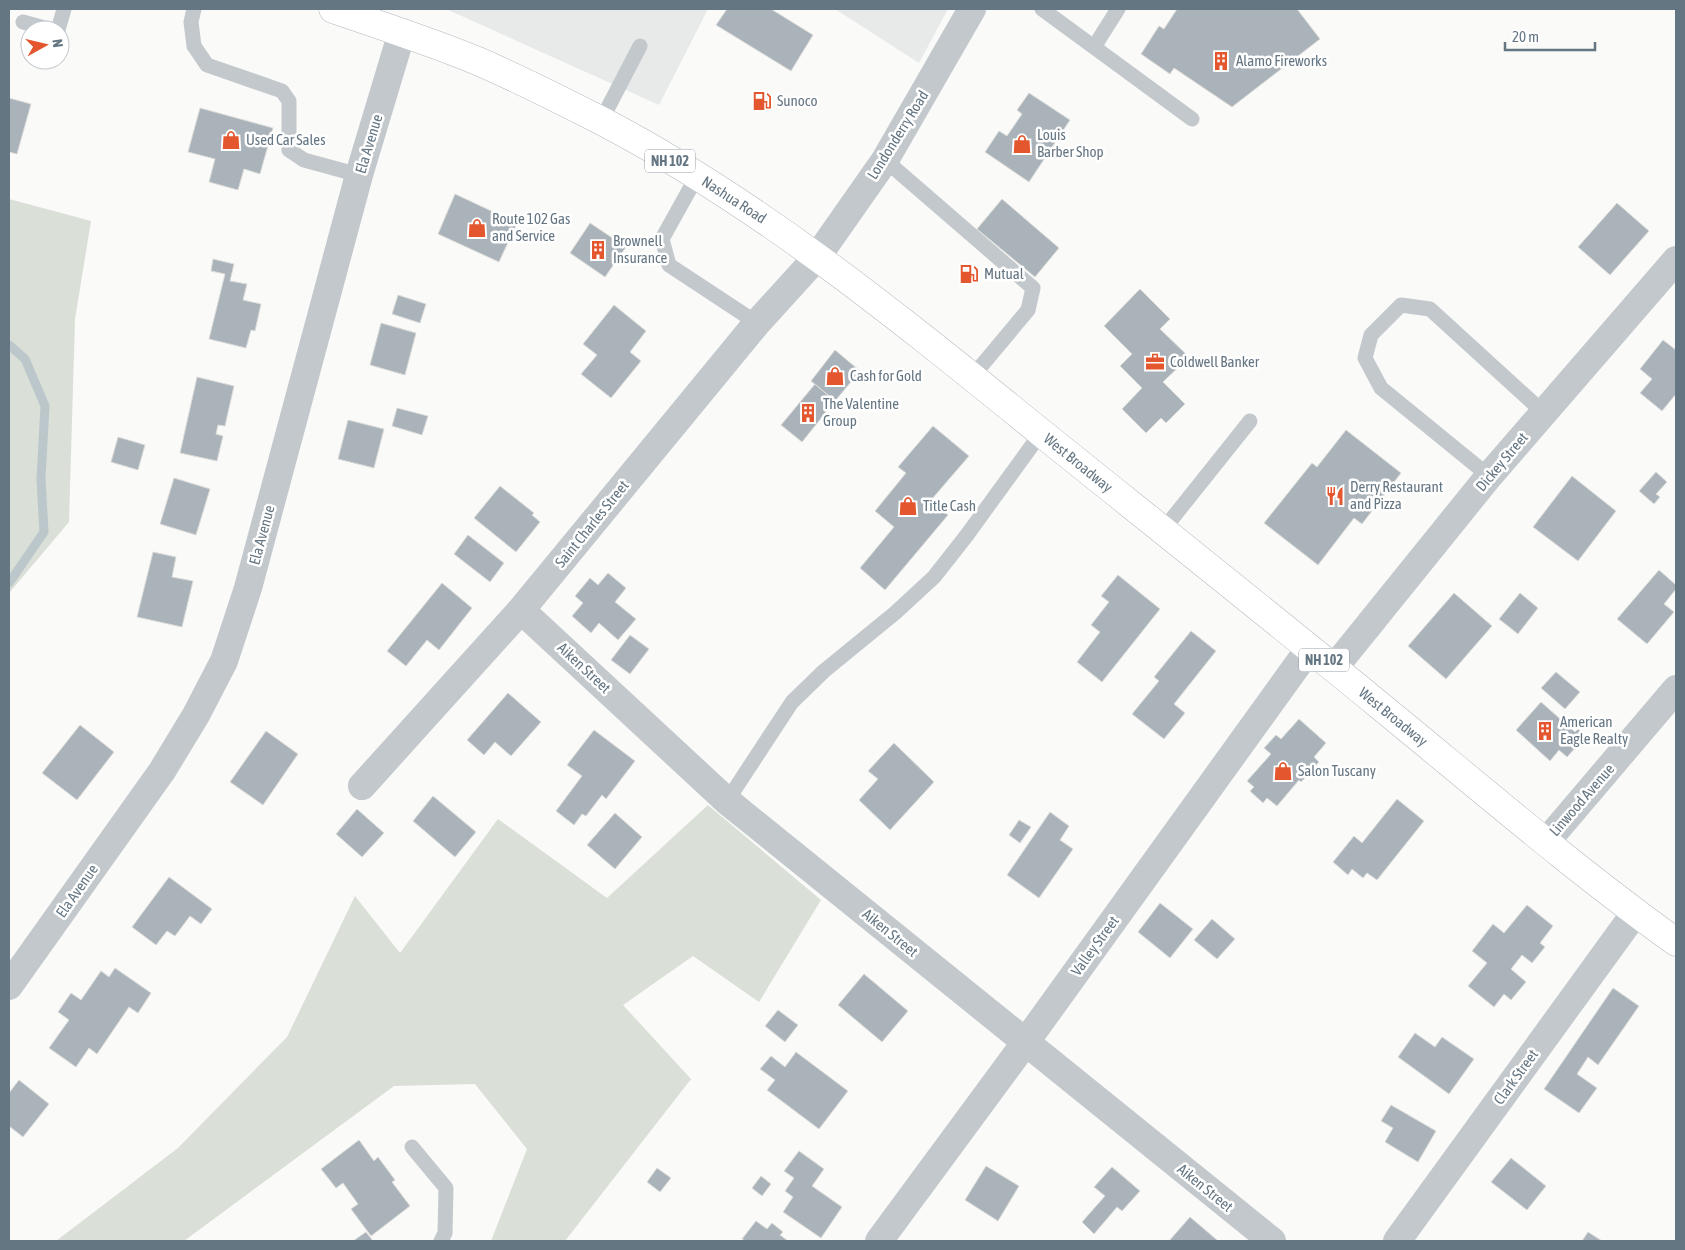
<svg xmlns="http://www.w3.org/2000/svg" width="1685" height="1250" font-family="'Asap Condensed',sans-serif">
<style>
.built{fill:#e8e9e9}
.green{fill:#dadfd7}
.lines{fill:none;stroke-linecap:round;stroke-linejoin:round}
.stream{stroke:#bbc7cb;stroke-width:9}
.building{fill:#aab3b9;stroke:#dcdcda}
.primary-casing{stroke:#b5babe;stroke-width:29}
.service{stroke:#c3c8cc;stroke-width:15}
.minor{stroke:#c3c8cc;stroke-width:28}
.primary{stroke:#fff;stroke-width:28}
.labels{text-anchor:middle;stroke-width:5;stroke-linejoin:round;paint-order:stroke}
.shield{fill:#fff;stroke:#939fa8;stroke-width:1}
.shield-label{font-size:14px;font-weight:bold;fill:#657683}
.poi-label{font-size:15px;fill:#657683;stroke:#fff;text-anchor:start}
.street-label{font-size:15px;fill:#657683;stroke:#fff}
</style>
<rect width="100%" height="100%" fill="#fafaf8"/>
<path class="built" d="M446,9H708L659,105Z
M835,9H948L919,63Z"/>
<path class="green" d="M9,199L91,221L75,319L69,522L9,593Z
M708,805L821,900L759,1002L693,956L623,1005L691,1079L565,1241H491L527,1149L475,1084L394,1086L184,1241H56L178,1148L287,1037L355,896L400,953L498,819L607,898Z"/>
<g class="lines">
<path class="stream" d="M9,345L25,359L45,406L41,479L44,532L9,583"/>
</g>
<path class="building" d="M727,9H771L813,35L791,71L716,25Z
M1177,9H1297L1320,39L1232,107L1174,68L1170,74L1141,54L1159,26L1164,29Z
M1029,93L1070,120L1029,182L985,152L999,131L1007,136L1022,114L1017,110Z
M9,98L31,104L17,154L9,152Z
M200,108L273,128L260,174L244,169L238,190L209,182L215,159L188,152Z
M455,194L517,223L499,262L438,234Z
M1002,199L1059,248L1035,277L977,229Z
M1617,203L1649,231L1610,275L1578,247Z
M590,223L626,247L605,277L570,253Z
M213,259L234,264L230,281L247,284L243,300L261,304L255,331L251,330L246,348L209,339L225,274L211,271Z
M1140,289L1170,319L1160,329L1189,357L1163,382L1185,404L1166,423L1161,418L1146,433L1122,409L1142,388L1120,366L1132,354L1104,326Z
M398,295L426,304L420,323L392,314Z
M614,305L646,331L630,352L641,361L611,398L581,374L597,355L583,344Z
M381,323L416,333L405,375L370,365Z
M1663,340L1676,350V394L1662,411L1640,393L1652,379L1640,369Z
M835,350L860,371L835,401L811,381Z
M197,377L234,386L225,426L218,425L216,434L223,436L217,461L180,453Z
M815,384L835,401L802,442L781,425Z
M397,408L428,416L422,435L392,426Z
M348,420L384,429L374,468L338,459Z
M933,426L969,456L931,500L948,515L885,590L860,568L894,527L875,511L906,473L898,467Z
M1346,430L1401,473L1362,524L1354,518L1318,565L1264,523L1312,463L1317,467Z
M118,437L145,445L138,470L111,462Z
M1656,472L1667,482L1656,494L1660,497L1654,504L1639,491Z
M1572,476L1616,511L1578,561L1533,527Z
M174,478L210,489L196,535L160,524Z
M500,486L534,513L532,515L540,522L516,552L474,518Z
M468,535L504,563L490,582L454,554Z
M153,552L176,557L172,577L193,581L182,627L137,617Z
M1659,570L1676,585V589L1664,604L1674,612L1647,644L1617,619Z
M608,573L626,588L615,602L636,619L618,640L599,623L591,633L572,616L583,603L575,596L590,578L598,585Z
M1118,575L1160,609L1102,682L1077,662L1100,632L1091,625L1109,602L1101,596Z
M442,583L472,608L439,650L427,640L406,666L387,651Z
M1454,593L1492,626L1446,679L1408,646Z
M1520,593L1538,608L1518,634L1499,619Z
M1191,631L1216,651L1174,704L1185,713L1164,739L1132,714L1159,681L1154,677Z
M630,635L649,649L630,674L611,660Z
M1556,672L1580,692L1565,709L1541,688Z
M508,693L541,722L511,756L495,742L484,755L467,740Z
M1541,702L1575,732L1578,729L1586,736L1567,757L1559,750L1550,761L1516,730Z
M1299,719L1326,743L1314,757L1319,762L1301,782L1299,780L1277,806L1267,798L1263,803L1250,791L1254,787L1247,781L1271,754L1264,748L1276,735L1281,739Z
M80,725L114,752L77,800L42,773Z
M594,730L635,761L606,799L602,795L586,816L582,814L574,825L556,811L582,776L567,765Z
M266,731L298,754L263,805L230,782Z
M894,743L934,782L890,830L859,800L878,779L868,771Z
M433,796L476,832L455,857L413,821Z
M1397,799L1424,821L1377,880L1367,873L1363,878L1352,869L1348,875L1333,862L1354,836L1362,843Z
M357,809L384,833L362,857L336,834Z
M1050,812L1069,826L1060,840L1073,849L1039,898L1007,875Z
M615,813L642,837L615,869L587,845Z
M1019,820L1031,827L1020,843L1009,835Z
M169,877L212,909L201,924L190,916L175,936L167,931L156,945L132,927Z
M1160,903L1193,929L1170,958L1138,932Z
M1527,905L1553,926L1540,943L1545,947L1532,963L1522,955L1511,969L1526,982L1511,1000L1504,994L1494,1007L1468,986L1487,963L1472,951L1493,924L1504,933Z
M1212,919L1235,939L1217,959L1194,940Z
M115,968L151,993L138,1013L129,1007L97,1054L89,1048L76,1067L49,1048L69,1020L58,1012L71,993L81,1000L101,971L109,977Z
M864,974L908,1011L882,1042L838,1005Z
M1613,988L1639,1006L1598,1065L1588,1057L1577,1074L1597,1088L1579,1113L1544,1089Z
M778,1010L798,1025L785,1042L765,1026Z
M1415,1033L1435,1047L1442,1037L1474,1059L1449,1094L1398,1057Z
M796,1052L848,1091L819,1129L767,1090L775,1080L760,1069L771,1056L785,1067Z
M19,1080L49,1104L23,1137L9,1126V1093Z
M1391,1105L1436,1131L1418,1162L1385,1142L1393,1128L1381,1121Z
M359,1140L374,1161L378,1157L395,1180L392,1182L410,1206L371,1236L351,1209L358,1204L343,1183L336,1188L321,1169Z
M799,1151L824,1169L812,1186L842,1207L821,1238L783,1212L793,1197L785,1191L794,1178L784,1171Z
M1511,1158L1546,1186L1527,1210L1491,1182Z
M986,1166L1019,1186L998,1221L965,1200Z
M1112,1167L1140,1191L1122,1211L1117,1207L1094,1234L1082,1222L1105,1196L1094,1187Z
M657,1168L671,1178L660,1192L647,1182Z
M761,1176L771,1184L762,1196L752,1188Z
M1190,1217L1217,1240L1216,1241H1169Z
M756,1221L767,1229L772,1223L783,1232L780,1235L788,1241H745L742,1239Z
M366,1232L373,1241H353Z
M1588,1232L1602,1241H1582Z"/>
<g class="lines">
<g class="primary-casing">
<path id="primary" d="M333,9C382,26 432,42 480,62C521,80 561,100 600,120C761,204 903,321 1044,435C1156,525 1268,614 1379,705C1477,785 1573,868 1676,942"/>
</g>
<path class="service" d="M194,9L191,22L194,46L207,65L282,91L289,101V150L304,160L359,175
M1042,9L1192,119
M23,22L52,30
M58,30L64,9
M1094,47L1118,9
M601,121L640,46
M885,160L1033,288L1028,310L972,377
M697,176L662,239L669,265L757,323
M1489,476L1381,388L1365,358L1371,335L1401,305L1430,309L1544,413
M1163,530L1250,421
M727,801L792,702L824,671L895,613L934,577L967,535L1041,433
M412,1147L446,1188L445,1233L441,1241"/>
<path class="minor" d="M521,610L727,801L1272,1241
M1334,668L1489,476L1676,260
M362,786L521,610L757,323L817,257L885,160L972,9
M1546,842L1676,689
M9,986L162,771L196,715L224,661L248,588L359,175L402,32
M879,1241L1025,1043L1309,649
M1397,1241L1635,913"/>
<use href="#primary" class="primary"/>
</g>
<defs>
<g id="building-bare" transform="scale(1.5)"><path d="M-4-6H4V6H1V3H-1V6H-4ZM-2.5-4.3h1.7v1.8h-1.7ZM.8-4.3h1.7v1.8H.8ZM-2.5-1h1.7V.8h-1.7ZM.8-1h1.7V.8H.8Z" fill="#e4572e" stroke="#fff" stroke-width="2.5" paint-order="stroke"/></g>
<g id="fuel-bare" transform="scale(1.5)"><path d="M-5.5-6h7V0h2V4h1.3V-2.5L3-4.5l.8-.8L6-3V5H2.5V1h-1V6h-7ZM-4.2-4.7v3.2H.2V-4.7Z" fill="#e4572e" stroke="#fff" stroke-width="2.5" paint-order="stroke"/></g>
<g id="shop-bare" transform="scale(1.5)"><path d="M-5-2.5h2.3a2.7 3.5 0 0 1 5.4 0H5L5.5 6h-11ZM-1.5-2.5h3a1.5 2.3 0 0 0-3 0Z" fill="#e4572e" stroke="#fff" stroke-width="2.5" paint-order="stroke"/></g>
<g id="office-bare" transform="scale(1.5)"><path d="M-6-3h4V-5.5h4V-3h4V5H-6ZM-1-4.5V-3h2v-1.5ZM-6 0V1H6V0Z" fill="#e4572e" stroke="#fff" stroke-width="2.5" paint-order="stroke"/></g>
<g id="restaurant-bare" transform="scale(1.5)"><path d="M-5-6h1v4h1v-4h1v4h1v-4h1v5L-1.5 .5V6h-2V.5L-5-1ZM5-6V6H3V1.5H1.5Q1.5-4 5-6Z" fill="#e4572e" stroke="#fff" stroke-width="2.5" paint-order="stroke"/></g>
</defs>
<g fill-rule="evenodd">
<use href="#building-bare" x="1221" y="61"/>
<use href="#fuel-bare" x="762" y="101"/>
<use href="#shop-bare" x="231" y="140"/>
<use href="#shop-bare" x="1022" y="144"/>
<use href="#shop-bare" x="477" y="228"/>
<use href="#building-bare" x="598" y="250"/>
<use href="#fuel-bare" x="969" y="274"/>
<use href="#office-bare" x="1155" y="362"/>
<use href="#shop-bare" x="835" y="376"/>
<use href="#building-bare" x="808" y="413"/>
<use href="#restaurant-bare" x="1335" y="496"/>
<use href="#shop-bare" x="908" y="506"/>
<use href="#building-bare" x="1545" y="731"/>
<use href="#shop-bare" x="1283" y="771"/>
</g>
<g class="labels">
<g class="shield">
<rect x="645" y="149.5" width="50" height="23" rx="4"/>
<rect x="1299" y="648.5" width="50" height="23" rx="4"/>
</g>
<g class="shield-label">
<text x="670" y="166">NH 102</text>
<text x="1324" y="665">NH 102</text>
</g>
<g class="poi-label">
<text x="1236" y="66">Alamo Fireworks</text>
<text x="777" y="106">Sunoco</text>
<text x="1037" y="140">Louis<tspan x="1037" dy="17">Barber Shop</tspan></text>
<text x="246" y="145">Used Car Sales</text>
<text x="492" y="224">Route 102 Gas<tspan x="492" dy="17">and Service</tspan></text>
<text x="613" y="246">Brownell<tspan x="613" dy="17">Insurance</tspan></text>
<text x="984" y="279">Mutual</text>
<text x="1170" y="367">Coldwell Banker</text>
<text x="850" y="381">Cash for Gold</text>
<text x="823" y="409">The Valentine<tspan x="823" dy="17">Group</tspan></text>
<text x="1350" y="492">Derry Restaurant<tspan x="1350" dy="17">and Pizza</tspan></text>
<text x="923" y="511">Title Cash</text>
<text x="1560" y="727">American<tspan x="1560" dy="17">Eagle Realty</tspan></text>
<text x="1298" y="776">Salon Tuscany</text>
</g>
<g class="street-label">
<text transform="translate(898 135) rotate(-58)" y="5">Londonderry Road</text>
<text transform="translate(369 144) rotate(-73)" y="5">Ela Avenue</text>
<text transform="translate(734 200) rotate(33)" y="5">Nashua Road</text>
<text transform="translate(1502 462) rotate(-50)" y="5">Dickey Street</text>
<text transform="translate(1078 463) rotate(39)" y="5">West Broadway</text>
<text transform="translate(592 524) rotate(-51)" y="5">Saint Charles Street</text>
<text transform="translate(262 535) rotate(-75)" y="5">Ela Avenue</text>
<text transform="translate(584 668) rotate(43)" y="5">Aiken Street</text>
<text transform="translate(1393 717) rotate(39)" y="5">West Broadway</text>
<text transform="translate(1582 800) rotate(-49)" y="5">Linwood Avenue</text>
<text transform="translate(77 891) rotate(-55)" y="5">Ela Avenue</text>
<text transform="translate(890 933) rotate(39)" y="5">Aiken Street</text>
<text transform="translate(1095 946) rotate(-54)" y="5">Valley Street</text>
<text transform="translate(1516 1077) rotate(-54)" y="5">Clark Street</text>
<text transform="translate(1205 1188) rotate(39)" y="5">Aiken Street</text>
</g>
</g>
<rect width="1685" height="1250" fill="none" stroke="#657683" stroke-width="20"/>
<g transform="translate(45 45) rotate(82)"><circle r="24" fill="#ffffff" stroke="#c1c8cd"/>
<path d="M0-4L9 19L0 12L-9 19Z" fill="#e4572e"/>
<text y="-8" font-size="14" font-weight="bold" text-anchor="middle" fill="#657683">N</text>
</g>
<path d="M1505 42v8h90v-8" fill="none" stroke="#657683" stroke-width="2.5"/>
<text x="1512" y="42" font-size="15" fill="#657683" stroke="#ffffff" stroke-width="4" paint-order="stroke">20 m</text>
</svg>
